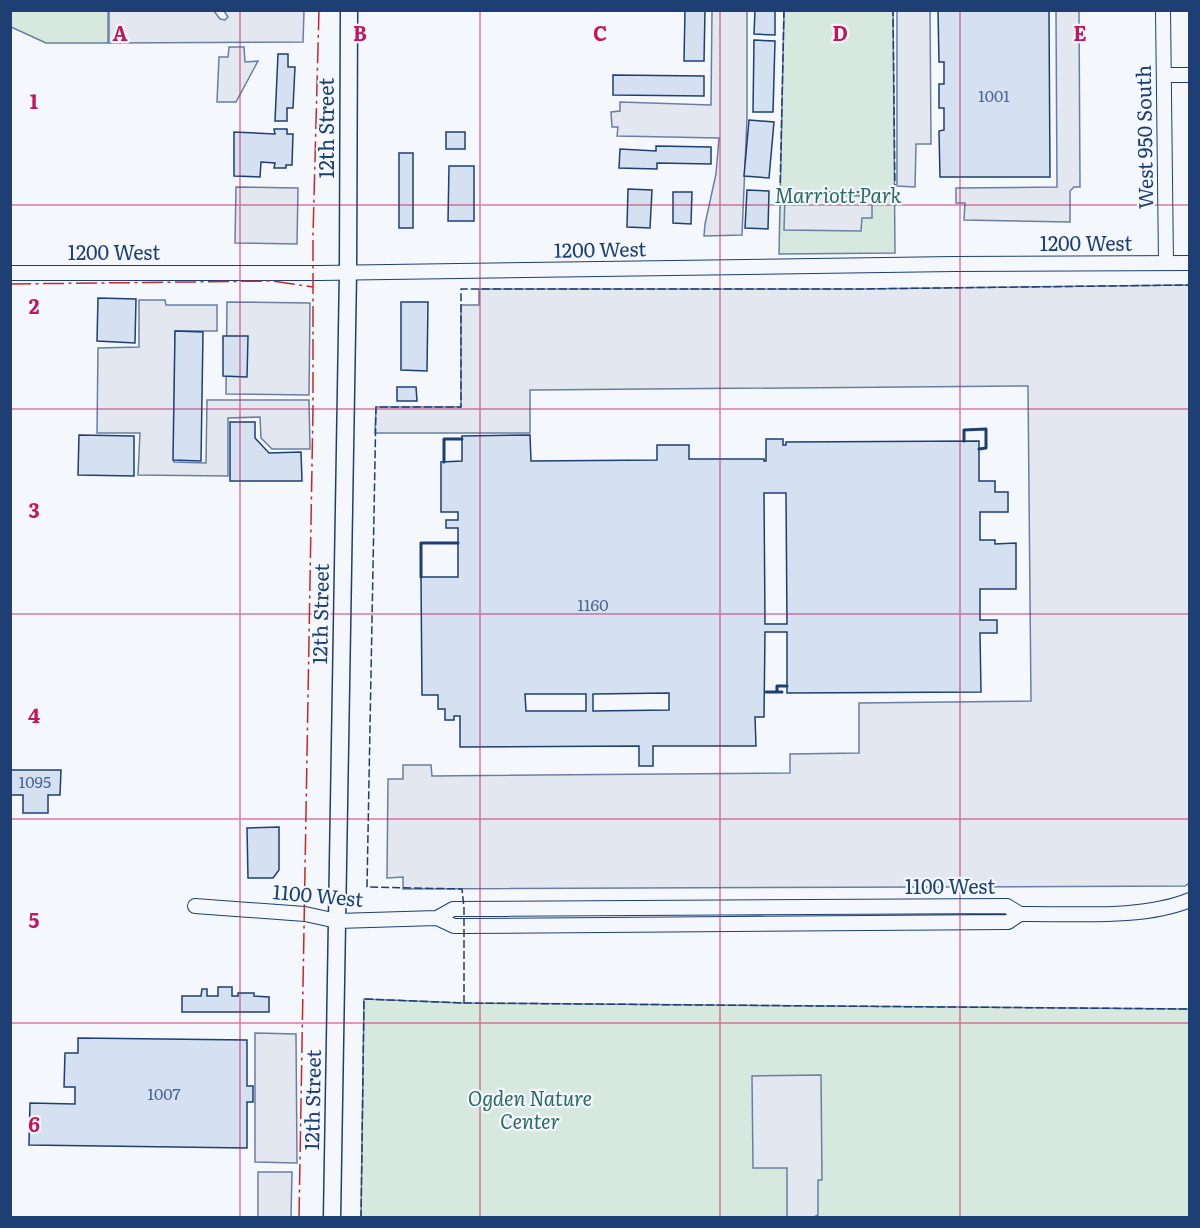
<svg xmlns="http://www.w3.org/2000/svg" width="1200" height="1228" font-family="Literata,serif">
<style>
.green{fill:#d7e8df;stroke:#687fa3;stroke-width:1.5}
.parking{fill:#e3e8f0;stroke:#687fa3;stroke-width:1.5}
.building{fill:#d5e0f0;stroke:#1d3f73;stroke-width:1.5;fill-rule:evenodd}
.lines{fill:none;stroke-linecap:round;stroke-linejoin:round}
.minor-casing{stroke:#1d3f73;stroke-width:16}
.major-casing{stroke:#1d3f73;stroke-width:19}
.minor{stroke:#f4f7fb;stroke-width:14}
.major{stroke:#f4f7fb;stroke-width:16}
.fence{stroke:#1d3f73;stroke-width:1.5;stroke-dasharray:8 3;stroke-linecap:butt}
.wall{stroke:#1d3f73;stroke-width:3}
.power{stroke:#c62828;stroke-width:1.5;stroke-dasharray:21 4.5 3 4.5;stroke-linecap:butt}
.grid{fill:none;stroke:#c2185b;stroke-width:1.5;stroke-opacity:0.55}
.labels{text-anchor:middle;stroke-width:4.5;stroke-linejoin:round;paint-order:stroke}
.number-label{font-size:16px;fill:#4b6792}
.street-label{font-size:20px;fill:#1d3f73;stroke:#f4f7fb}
.park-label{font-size:20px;font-style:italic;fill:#2c6c60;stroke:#f4f7fb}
.grid-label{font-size:20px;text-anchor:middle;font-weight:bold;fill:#c2185b;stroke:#f4f7fb;stroke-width:4.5;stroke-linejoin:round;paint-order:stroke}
</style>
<rect width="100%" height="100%" fill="#f4f7fb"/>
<path class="green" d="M11,10L108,11V43H46L11,27Z
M784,11H893L895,253L779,254Z
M364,999L464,1003L1189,1009V1217L361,1218Z"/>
<path class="parking" d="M109,11H214L220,19L225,20L228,17L224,11H304L303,42L109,43Z
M712,11H747V117L742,235L704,236L705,224L716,174L719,138L617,136L618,127H612L611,112L620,111V102L711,105Z
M897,11H930L931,144H916L915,187L897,186Z
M1056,11H1079L1080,187H1074L1070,191V222L964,220L965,203H956V188L1057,187Z
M229,47H244L245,62L258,61L236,102H217L219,57H228Z
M236,187L298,188L297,244L235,243Z
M785,195L872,196V218H862L861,231L784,230Z
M1189,285V883L1185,886L403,889V877L387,878L388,779H403V765H431L432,776L790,773V754L859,753V703L1031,701L1028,386L530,390V433H375L376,407H461V305H479V289H857Z
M139,300H165L166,305H217V331H175L174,462L206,463L207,400H309L310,449H272L261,438L260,417L228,418V476L138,475L140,433H97L98,348L139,347Z
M227,302L310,303L309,395L226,394Z
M255,1033L296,1034L297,1163L255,1162Z
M821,1075L822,1180H818V1215L814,1217H787V1168H753L752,1076Z
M258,1172H292L291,1217H258Z"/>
<path class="building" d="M685,10H705L704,61H684Z
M755,10H775V35L754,34Z
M938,10H1049L1050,177H940L939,131L944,130V108H939V84H944V62H939Z
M754,40L775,41L773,112H753Z
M278,54H288V67H295L293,108H287V121H275Z
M613,75L704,76V96L613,95Z
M749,120L774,122L769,178L744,176Z
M274,129H287V134H293L292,165H286V168H274L275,163L261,162L260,177L234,176V132L275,134Z
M446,132H465V149H446Z
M656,146L711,147V164L657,163V169L619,168L620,149L656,151Z
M399,153H413V228H399Z
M449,166H474V221H448Z
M628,189L652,190L650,228L627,227Z
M747,190L769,191L768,229L745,228Z
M673,192H692L691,224L673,223Z
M98,298L136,299L135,343L97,341Z
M401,302H428L427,371L401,370Z
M175,331L203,332L201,461L173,460Z
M223,336H248L247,377L223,376Z
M397,387H416L417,401H397Z
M230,422H255V438L269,453L301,452L302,481H230Z
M79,435L134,436V476L78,475Z
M530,435L531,461L657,460V445H689V459H764V461H766V439H783V445H786V442L979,441V481H995V492H1008V512H980V540H995V544L1016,543V589H980V620H997V633H980L981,692L787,693V632H765L764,717H755L756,746H653V766H639V746L460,747V716H454V720H445V709H438V695H422L421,577H458V528H446V520H458V512H441V462L462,461V436ZM764,493H786L787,624H765ZM669,693V710L593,711V694ZM525,694H586V711H526Z
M10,770H61L60,795H48V813H23V795H10Z
M279,827V870L273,878H248L247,828Z
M218,987H232V996H238V993H254V996L269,997V1012H182V996H201L202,989H207V996H218Z
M78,1038L247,1040V1086H253V1102H247V1148L29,1145L30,1103L75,1104V1087H64L65,1053H78Z"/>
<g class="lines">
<g class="minor-casing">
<path id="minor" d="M1163,10L1166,263
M1164,75H1190
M10,273H320L954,264L1190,263
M195,906L305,914L337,921L437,918L454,926H463L1008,922L1020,914
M1020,914C1073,913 1141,920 1190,900
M437,918L453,909L1007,906L1020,914"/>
</g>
<g class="major-casing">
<path id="major" d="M332,1218L348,272L349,10"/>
</g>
<use href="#minor" class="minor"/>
<use href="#major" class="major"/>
<path class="fence" d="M784,10L780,192H895L893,10
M464,1003V908L462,889L367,887L376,407H461V289H857L1190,285
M361,1218L364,999L464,1003L1190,1009"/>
<path class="wall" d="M964,441V430L986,429V448L979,449
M444,462V439H462
M421,577V543H458
M766,692H782
M777,692V686H787"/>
<path class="power" d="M10,284L273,281L313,287
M299,1218L313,408V235L319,10"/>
</g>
<path class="grid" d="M240,10V1218M480,10V1218M720,10V1218M960,10V1218M10,205H1190M10,409H1190M10,614H1190M10,819H1190M10,1023H1190"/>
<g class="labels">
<g class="number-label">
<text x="994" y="102">1001</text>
<text x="593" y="611">1160</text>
<text x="35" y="788">1095</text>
<text x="164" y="1100">1007</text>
</g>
<g class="street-label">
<text transform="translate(327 128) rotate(-90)" y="7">12th Street</text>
<text transform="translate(1145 137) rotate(-91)" y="7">West 950 South</text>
<text x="1086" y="251">1200 West</text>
<text transform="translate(600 250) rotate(-1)" y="7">1200 West</text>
<text x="114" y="260">1200 West</text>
<text transform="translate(321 614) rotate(-89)" y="7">12th Street</text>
<text x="950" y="894">1100 West</text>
<text transform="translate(318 896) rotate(5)" y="7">1100 West</text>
<text transform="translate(313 1100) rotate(-89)" y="7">12th Street</text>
</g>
<g class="park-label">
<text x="838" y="203">Marriott Park</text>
<text x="530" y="1106">Ogden Nature<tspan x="530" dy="23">Center</tspan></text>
</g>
</g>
<g class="grid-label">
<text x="120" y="41">A</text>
<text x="360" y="41">B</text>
<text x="600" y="41">C</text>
<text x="840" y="41">D</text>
<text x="1080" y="41">E</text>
<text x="34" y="109">1</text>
<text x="34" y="314">2</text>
<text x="34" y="518">3</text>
<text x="34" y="723">4</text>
<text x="34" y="928">5</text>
<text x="34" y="1132">6</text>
</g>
<rect width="1200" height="1228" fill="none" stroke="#1d3f73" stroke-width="24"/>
</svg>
